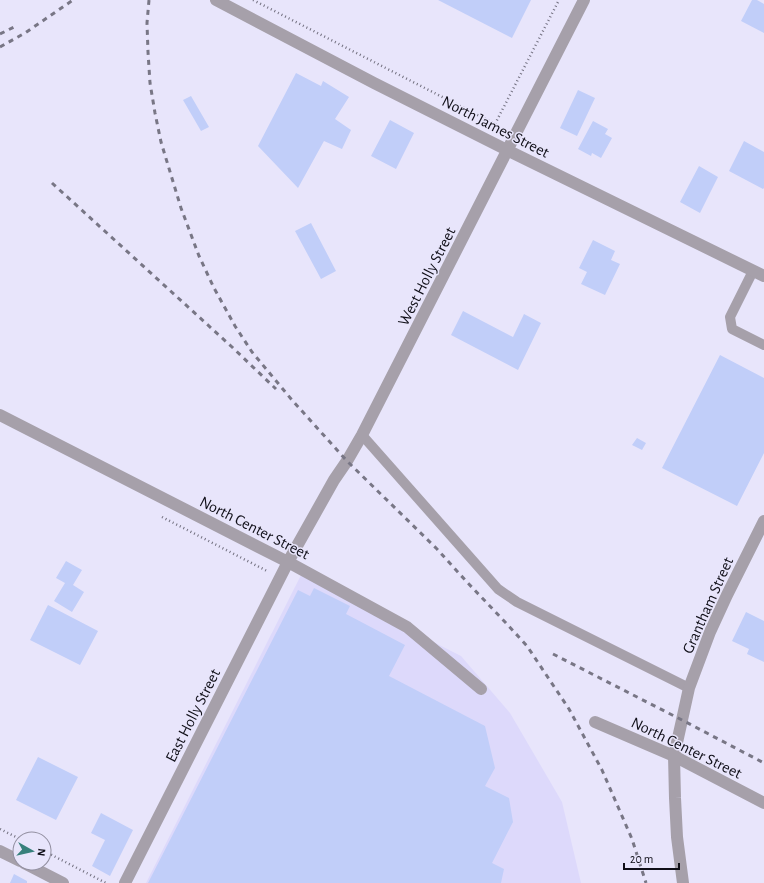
<svg xmlns="http://www.w3.org/2000/svg" width="764" height="883" font-family="'Alegreya Sans',sans-serif">
<style>
.built{fill:#ddd9fb}
.building{fill:#c1cef9}
.lines{fill:none;stroke-linecap:round;stroke-linejoin:round}
.path{stroke:#737180;stroke-width:2.5;stroke-dasharray:1 3;stroke-linecap:butt}
.service{stroke:#a6a0aa;stroke-width:10}
.minor{stroke:#a6a0aa;stroke-width:12}
.tertiary{stroke:#a6a0aa;stroke-width:12}
.rail{stroke:#787685;stroke-width:3;stroke-dasharray:5 5;stroke-linecap:butt}
.labels{text-anchor:middle;stroke-width:3;stroke-linejoin:round;paint-order:stroke}
.street-label{font-size:16px;fill:#100f18;stroke:#e8e5fb}
</style>
<rect width="100%" height="100%" fill="#e8e5fb"/>
<path class="built" d="M301,575L461,656L510,713L562,802L581,883H146Z"/>
<path class="building" d="M438,0H531L512,38Z
M752,0H757L764,4V33L741,21Z
M296,73L321,86L323,81L349,97L335,119L351,130L342,149L324,141L298,188L258,146Z
M578,90L595,98L577,136L560,128Z
M191,96L209,127L201,131L183,100Z
M390,120L414,133L396,169L371,156Z
M593,121L608,129L605,134L612,138L601,158L592,153L591,156L578,149Z
M744,141L764,152V188L763,189L729,171Z
M699,166L718,177L700,213L680,202Z
M311,223L336,271L321,279L295,231Z
M593,240L615,251L611,260L620,264L605,295L581,284L587,272L579,268Z
M463,311L513,337L524,314L541,323L518,370L451,335Z
M720,355L764,378V453L737,506L662,468Z
M637,438L646,443L642,450L632,445Z
M66,561L82,570L73,585L84,592L72,612L54,601L65,583L56,578Z
M314,588L350,606L346,614L405,645L389,676L485,726L495,768L485,786L509,798L513,822L492,863L504,869L501,883H148L298,590L310,596Z
M48,605L98,631L80,665L30,640Z
M746,612L764,621V662L747,654L749,649L732,641Z
M38,757L78,777L56,820L16,800Z
M101,813L133,830L110,876L92,866L105,840L91,833Z
M14,874L27,881V883H10Z"/>
<g class="lines">
<path class="path" d="M253,0L495,124L559,0
M162,517L267,571
M0,829L20,839
M44,851L106,883"/>
<path class="service" d="M753,271L730,317L732,329L764,345
M362,435L498,589L517,602L689,688"/>
<path class="minor" d="M216,0L374,83L507,150L764,276
M0,415L288,562L407,627L481,689
M595,722L674,756L764,803
M0,851L20,861
M24,863L63,883
M125,883L288,562L334,480L347,461L362,435L584,0"/>
<path class="tertiary" d="M683,883L677,837L675,798L674,756L682,720L689,688L710,632L727,595L764,521"/>
<path class="rail" d="M149,0L147,23L148,52L150,83L155,113L161,142L181,208L199,256L214,288L235,326L252,352L292,400L347,461L437,549L466,581L506,623L527,646L569,709L602,770L632,839L646,883
M0,34L16,26
M0,47L25,33L73,0
M52,183L232,347L276,389
M553,654L682,720L764,763"/>
</g>
<g class="labels">
<g class="street-label">
<text transform="translate(496 126) rotate(27)" y="6">North James Street</text>
<text transform="translate(426 276) rotate(-63)" y="6">West Holly Street</text>
<text transform="translate(255 527) rotate(27)" y="6">North Center Street</text>
<text transform="translate(707 605) rotate(-66)" y="6">Grantham Street</text>
<text transform="translate(192 715) rotate(-63)" y="6">East Holly Street</text>
<text transform="translate(687 747) rotate(26)" y="6">North Center Street</text>
</g>
</g>
<g transform="translate(32 851) rotate(98)"><circle r="19" fill="#e8e5fb" stroke="#928fa0"/>
<path d="M0-3L7 15L0 10L-7 15Z" fill="#37807c"/>
<text y="-6" font-size="11" font-weight="bold" text-anchor="middle" fill="#100f18">N</text>
</g>
<path d="M624 863v6h55v-6" fill="none" stroke="#100f18" stroke-width="2"/>
<text x="630" y="863" font-size="12" fill="#100f18" stroke="#e8e5fb" stroke-width="3" paint-order="stroke">20 m</text>
</svg>
